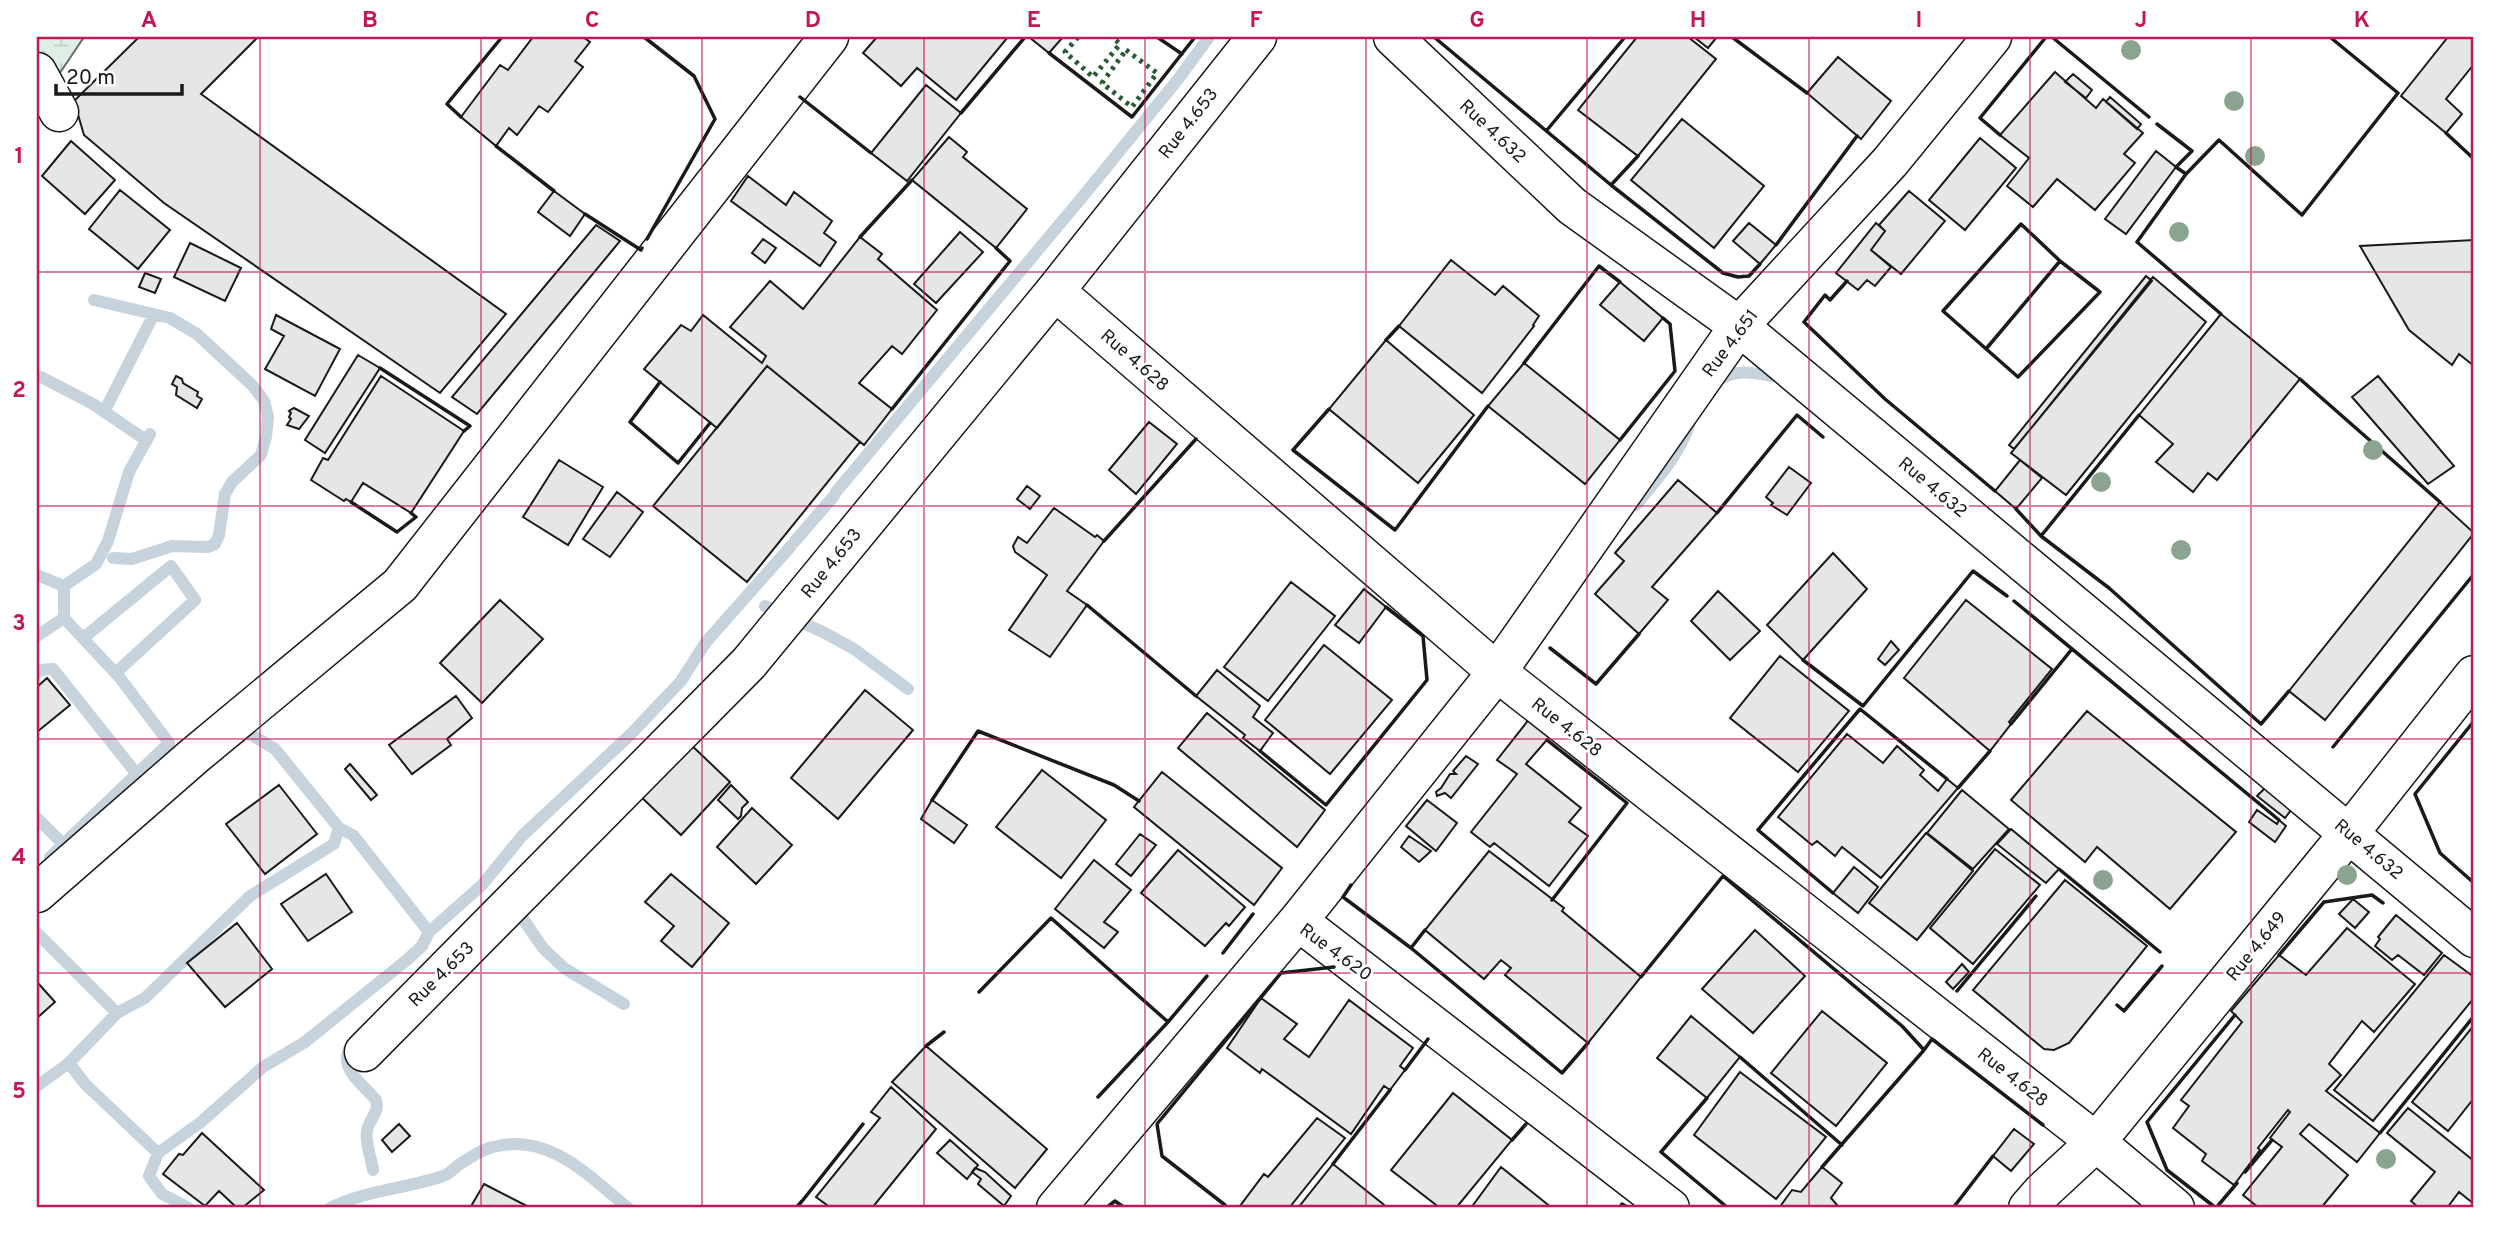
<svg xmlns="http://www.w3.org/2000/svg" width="2511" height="1245" font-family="Overpass,sans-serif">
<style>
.wetland{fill:url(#wetland-marsh);stroke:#6a6a6a;stroke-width:2}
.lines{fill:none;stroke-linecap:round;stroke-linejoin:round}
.stream{stroke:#c6d2dc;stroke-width:12}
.building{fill:#e6e6e6;stroke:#1a1a1a;stroke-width:2}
.minor-casing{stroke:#1a1a1a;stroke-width:41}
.minor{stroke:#fff;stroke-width:38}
.hedge{stroke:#2b5a34;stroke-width:5;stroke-dasharray:3.5 5;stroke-linecap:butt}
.wall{stroke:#1a1a1a;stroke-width:3.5}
.tree{fill:#8aa48f}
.grid{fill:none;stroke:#c2185b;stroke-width:2;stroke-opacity:0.55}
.labels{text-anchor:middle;stroke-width:5;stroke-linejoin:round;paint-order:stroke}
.street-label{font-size:18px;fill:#1a1a1a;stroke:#fff}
.neatline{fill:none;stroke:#c2185b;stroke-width:2.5}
.grid-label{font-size:23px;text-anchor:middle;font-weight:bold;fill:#c2185b}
</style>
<defs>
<pattern id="wetland-marsh" width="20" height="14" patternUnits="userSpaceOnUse" patternTransform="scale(1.75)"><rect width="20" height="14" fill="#e0efe3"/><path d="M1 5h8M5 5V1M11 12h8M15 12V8" fill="none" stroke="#c0ccc2"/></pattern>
</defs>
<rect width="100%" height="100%" fill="#fff"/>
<path class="wetland" d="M37,37H84L37,107Z"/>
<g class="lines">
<path class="stream" d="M94,300L170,318L197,334L253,386L264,401L268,417L266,437L261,455L232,482L225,494L219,535L215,544L208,547L172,546L132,559L113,558
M41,377L93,404L140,436
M1717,381C1736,369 1751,372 1772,376L1779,366
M104,412L154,314
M836,492L1084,195L1179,78L1209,37
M1636,505C1657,479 1680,455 1690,422
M795,541L834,496
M37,575L64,586
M64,586L96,564L108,541L129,472L150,434
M765,606L823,632L854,649L908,689
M87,635L171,566L195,600L121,668
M37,636L64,618
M37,673L40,670L53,669L136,773
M237,740L247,732L275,749L339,828L353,835L429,932
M37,818L63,844
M50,857L169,743L120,678L64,618V586
M508,920L516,918L523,919L543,948L564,968L624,1004
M37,933L117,1013
M351,1045C337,1069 362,1083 376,1100C380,1113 369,1118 367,1131C365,1143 371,1157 373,1170
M69,1063L85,1084L158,1153
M37,1086L69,1063L117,1013L145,998L250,896L334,844L339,828
M189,1208L162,1194L149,1176L158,1153L201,1122L263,1067L305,1042L408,959L422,946L429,932L482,885L522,836L631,734L681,681L706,642L791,546
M330,1208C366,1190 405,1189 443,1176C450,1174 454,1168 460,1164C469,1158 483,1149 493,1147C549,1132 590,1177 628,1208"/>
</g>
<path class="building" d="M139,37H258L201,94L506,314L440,393L164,203L84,135L74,101Z
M533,37H583L590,42L575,61L583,67L548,112L539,106L517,135L509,128L496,146L461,117L500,65L508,70Z
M877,37H1008L956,100L917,68L901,86L863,53Z
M1029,37H1063L1049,53Z
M1637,37H1688L1716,59L1638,156L1578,110Z
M1694,37H1717L1708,48Z
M2448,37H2474V64L2446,99L2462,114L2446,133L2401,96Z
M1838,57L1891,101L1861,139L1807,93Z
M2055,72L2096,108L2103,99L2143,133L2124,154L2135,163L2095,210L2057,179L2033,207L2007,186L2029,158L2000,135Z
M2073,74L2092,90L2086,98L2065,82Z
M926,85L961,113L907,181L871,153Z
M2110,97L2141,124L2137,129L2106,102Z
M1682,119L1764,186L1714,248L1631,180Z
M949,137L967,152L963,157L1027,209L996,248L912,180Z
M1980,138L2016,168L1965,230L1929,200Z
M71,141L115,180L85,214L42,176Z
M2156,151L2176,167L2126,234L2105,219Z
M748,176L786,205L794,192L832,221L824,233L836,242L820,266L731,201Z
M120,190L170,230L138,269L89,229Z
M554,191L585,214L570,236L538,212Z
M1909,191L1945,221L1901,274L1871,250L1885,231L1879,225Z
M1749,223L1776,245L1760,264L1733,241Z
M1876,223L1885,231L1871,250L1891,267L1875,286L1867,280L1858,290L1836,273Z
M596,225L620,241L477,414L452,397Z
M960,232L983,252L936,303L914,284Z
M860,237L882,254L878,259L937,310L902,354L892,346L859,383L892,409L864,445L767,366L717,428L644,369L681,325L691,331L703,315L762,363L766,356L730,327L770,281L803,309Z
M763,239L776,248L765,263L752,253Z
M2474,240V366L2459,354L2452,365L2409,330L2360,246Z
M190,243L241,268L225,301L174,277Z
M1451,260L1495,295L1503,286L1539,316L1533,325L1534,326L1482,393L1399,326Z
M145,273L161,279L155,293L139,287Z
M2146,276L2152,281L2014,449L2009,445Z
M2153,277L2206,322L2066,495L2011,453Z
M1620,282L1663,318L1644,341L1600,305Z
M2221,314L2300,379L2217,480L2208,473L2193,492L2156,462L2173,444L2139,415Z
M276,315L340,349L315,396L265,369L284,336L271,329Z
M1386,340L1474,415L1418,483L1329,409Z
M358,355L380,368L325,453L305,440Z
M1524,363L1620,440L1585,484L1488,406Z
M767,366L860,442L747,582L653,506Z
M176,376L182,379L183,383L198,392L197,396L202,399L197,408L176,395L177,387L172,384Z
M381,376L464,431L411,513L363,483L351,502L346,499L344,501L311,480L323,458L328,460Z
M2378,376L2454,466L2428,484L2352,397Z
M294,408L309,416L299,429L287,425L291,419L289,417L291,413L289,411Z
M1149,422L1177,444L1136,494L1109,470Z
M559,460L603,487L568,545L523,517Z
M2020,460L2042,478L2016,509L1995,491Z
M1789,467L1811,483L1787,515L1771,505L1773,503L1766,497Z
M1678,480L1717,513L1652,587L1668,600L1639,634L1595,594L1624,561L1615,553Z
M1027,486L1040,496L1030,509L1017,499Z
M617,492L643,512L610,557L583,539Z
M2440,502L2474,533L2325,720L2289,691Z
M1054,508L1095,537L1097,535L1104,541L1067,591L1087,605L1050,657L1009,630L1047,575L1015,552L1013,546L1018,537L1027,543Z
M1833,553L1867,589L1803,660L1767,625Z
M1291,582L1335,616L1268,701L1224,667Z
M1364,589L1386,607L1359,643L1335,625Z
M1718,591L1760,631L1730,660L1691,621Z
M500,600L543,639L482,703L440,663Z
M1966,600L2052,669L2009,722L2011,724L1990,751L1904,678Z
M1891,641L1899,650L1885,665L1878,659Z
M1324,645L1392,700L1330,774L1265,720Z
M1780,656L1849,711L1798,772L1730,718Z
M1217,670L1260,706L1253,717L1273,733L1260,751L1243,738L1245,735L1196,696Z
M47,678L70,705L37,732V687Z
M865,690L913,730L838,819L791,778Z
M456,696L472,718L447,739L451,745L412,774L389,745Z
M2087,711L2236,832L2170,909L2097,847L2085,862L2011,800Z
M1207,713L1325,810L1297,847L1178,748Z
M1530,718L1552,734L1526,764L1581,808L1569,822L1588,836L1549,886L1494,843L1490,847L1471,832L1517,774L1497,760Z
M1847,734L1883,763L1897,746L1924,770L1920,775L1938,791L1947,779L1958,788L1881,878L1842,847L1835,856L1817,841L1812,845L1778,817Z
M686,740L730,782L681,835L638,794Z
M1466,756L1478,764L1451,798L1445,793L1437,796L1436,792L1441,788L1450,774H1456L1453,771Z
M350,764L377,795L371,800L345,769Z
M1042,770L1106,820L1061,878L996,827Z
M1162,772L1282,868L1254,905L1134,807Z
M2270,783L2295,805L2285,818L2257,796Z
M279,785L317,834L265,874L226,824Z
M731,785L748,802L742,808L741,816L738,819L718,800Z
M1962,790L2009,829L1973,869L1927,833Z
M932,800L967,825L954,843L921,819Z
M1427,800L1457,823L1436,851L1406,826Z
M752,808L792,845L756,884L717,847Z
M2257,810L2277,824L2279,820L2286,826L2275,842L2249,822Z
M2011,829L2059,869L2046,883L1997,844Z
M1926,833L1973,871L1917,940L1869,903Z
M1140,834L1156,845L1131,876L1116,864Z
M1409,836L1431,851L1419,862L1401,847Z
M1995,849L2040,885L1973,964L1930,928Z
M1178,850L1245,907L1229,926L1226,923L1205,946L1141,893Z
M1489,851L1564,908L1562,911L1641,977L1588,1043L1505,975L1511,968L1501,960L1484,979L1425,930Z
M1094,860L1131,890L1104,922L1118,932L1104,948L1055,909Z
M1854,867L1878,887L1858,913L1833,893Z
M326,874L352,912L308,941L281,904Z
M671,874L729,923L692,967L661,941L674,926L645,902Z
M2065,880L2147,946L2069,1043L2054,1050L2044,1049L1973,990Z
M2353,899L2369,912L2355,928L2339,914Z
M2396,915L2442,953L2424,975L2398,955L2392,960L2375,946L2380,939L2378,937Z
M237,923L272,969L225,1007L187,963Z
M2347,928L2415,984L2374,1032L2362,1021L2329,1064L2341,1075L2326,1091L2380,1133L2357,1162L2309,1124L2300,1134L2348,1175L2321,1208H2259L2243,1195L2282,1147L2270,1138L2290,1112L2288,1110L2258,1148L2260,1150L2234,1185L2202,1161L2206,1154L2173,1128L2189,1106L2181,1100L2242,1022L2231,1011L2279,955L2306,975Z
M1755,930L1805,976L1753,1033L1702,989Z
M2444,955L2474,977V998L2373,1121L2334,1090Z
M1962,964L1969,972L1953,989L1946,982Z
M37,982L55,1002L37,1018Z
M1261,998L1297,1024L1284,1039L1309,1057L1349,1000L1413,1048L1400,1066L1405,1070L1390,1090L1384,1086L1351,1134L1262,1069L1260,1073L1227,1048Z
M1822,1011L1887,1063L1836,1126L1771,1073Z
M1691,1016L1740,1057L1707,1098L1657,1058Z
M2474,1025V1098L2448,1131L2412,1102Z
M926,1046L1047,1149L1015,1188L892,1082Z
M1740,1072L1826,1137L1776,1199L1694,1135Z
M891,1087L936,1129L872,1208H831L816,1197L880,1118L871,1112Z
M1453,1093L1512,1140L1456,1208H1440L1391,1170Z
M2408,1108L2474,1161V1204L2459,1192L2447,1208H2419L2411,1201L2435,1172L2387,1133Z
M1317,1118L1345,1138L1289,1208H1242L1240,1206L1264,1174L1268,1177Z
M399,1124L410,1136L392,1152L382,1140Z
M2014,1129L2034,1144L2011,1171L1993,1156Z
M202,1133L264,1190L242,1208H237L219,1191L205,1206L163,1174L179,1154L183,1155Z
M950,1140L978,1165L967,1179L937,1153Z
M1333,1164L1388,1208H1298Z
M1501,1167L1552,1208H1471Z
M1822,1167L1842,1183L1831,1198L1837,1205L1834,1208H1779L1792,1190L1801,1192Z
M975,1168L985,1172L1011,1196L1004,1206L978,1184L981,1179L972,1172Z
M484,1184L531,1208H470Z"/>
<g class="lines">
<g class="minor-casing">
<path id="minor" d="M1393,37L1572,206L1739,326L2474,938
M37,72L59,112
M1055,291L1497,672L2096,1142L2175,1208
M37,893L194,756L400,585L829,37
M1298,921L1497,672L1739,326L1890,162L1992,37
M364,1052L749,663L1055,291L1257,37
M1056,1208L1298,921L1670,1208
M2028,1208L2042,1192L2096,1142L2350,832L2474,675"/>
</g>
<use href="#minor" class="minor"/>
<path class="hedge" d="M1078,37L1065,52L1093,77L1120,44L1112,37
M1126,50L1157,73L1132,107L1102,83Z"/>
<path class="wall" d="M644,37L694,76L715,119L647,239
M1157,37L1182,54
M1434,37L1611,185L1723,273L1738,277L1749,276L1760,264
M1732,37L1807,93
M2052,37L2149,117
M1049,53L1132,117L1195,37
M800,97L871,153
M961,113L1025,37
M461,117L447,104L502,37
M2157,124L2192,151L2176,167L2186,174
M1547,130L1625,37
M2446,133L2474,159
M2000,135L1980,118L2046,37
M496,146L554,191
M1611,185L1638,156
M585,214L641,250L642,248
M2021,224L2060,261L2100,292L2018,377L1943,311Z
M860,237L912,180
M1776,245L1857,136
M1847,281L1830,300L1825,295L1804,322L1885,399L1995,491
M2221,314L2137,242L2186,174L2219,140L2302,215L2398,93L2330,37
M1386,340L1399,326
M1986,349L2060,261
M1524,363L1599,266L1620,282
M380,368L470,426L464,431
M2300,379L2440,502
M660,382L630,422L678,463L710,423
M892,409L1010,261L996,248
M1329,409L1293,450L1395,530L1488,406
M1620,440L1675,371L1670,324L1663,318
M351,502L397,532L416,517L411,513
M2016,509L2041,536L2139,415
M1717,513L1797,415L1823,437
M2041,536L2109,588L2261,724L2289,691
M1104,541L1196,439
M2014,601L2279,820
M1087,605L1196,696
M1550,648L1596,684L1639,634
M1803,660L1863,706L1973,571L2007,596
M2474,721L2415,794L2440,853L2474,883
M2011,724L2072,649
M1547,740L1627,803L1552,900
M2333,747L2474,574
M1260,751L1326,805L1427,680L1423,636L1386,607
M1958,788L1990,751
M932,800L978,731L1114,785L1139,801
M2059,869L2160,952
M1351,885L1343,897L1411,948L1562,1073L1588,1043
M1833,893L1758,830L1860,709L1947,779
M1411,948L1425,930
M1223,953L1253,914
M2279,955L2324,902L2372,895L2383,903
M1641,977L1723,876L1902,1026L1924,1050L1822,1167
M1957,991L2036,896
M979,992L1051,918L1168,1022L1098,1097
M2117,1005L2124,1011L2162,966
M1168,1022L1207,976
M926,1046L944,1032
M1924,1050L1932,1039L2043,1125
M1740,1057L1842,1145
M1405,1070L1428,1039
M1707,1098L1661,1152L1728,1208
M2380,1133L2474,1016
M1512,1140L1526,1124
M1333,1164L1390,1090
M2245,1172L2272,1140
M803,1200L863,1124
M1225,1205L1162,1156L1157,1124L1281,973L1334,967
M796,1208L802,1201
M1106,1208L1115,1201L1125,1208
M1619,1208L1622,1204L1629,1208
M1953,1208L1993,1156
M2216,1208L2167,1170L2147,1122L2235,1015
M2216,1208L2237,1183"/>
</g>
<g class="tree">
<circle cx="2131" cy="50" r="10"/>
<circle cx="2234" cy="101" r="10"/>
<circle cx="2255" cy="156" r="10"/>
<circle cx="2179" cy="232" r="10"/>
<circle cx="2373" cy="450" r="10"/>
<circle cx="2101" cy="482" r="10"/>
<circle cx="2181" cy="550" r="10"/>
<circle cx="2347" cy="875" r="10"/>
<circle cx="2103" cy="880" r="10"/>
<circle cx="2386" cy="1159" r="10"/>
</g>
<path class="grid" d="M260,37V1208M481,37V1208M702,37V1208M924,37V1208M1145,37V1208M1366,37V1208M1587,37V1208M1809,37V1208M2030,37V1208M2251,37V1208M37,272H2474M37,506H2474M37,739H2474M37,973H2474"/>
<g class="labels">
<g class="street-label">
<text transform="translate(1188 123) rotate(-52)" y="6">Rue 4.653</text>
<text transform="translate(1493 131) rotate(43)" y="6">Rue 4.632</text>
<text transform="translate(1730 343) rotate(-53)" y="6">Rue 4.651</text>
<text transform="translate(1135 360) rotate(41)" y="6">Rue 4.628</text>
<text transform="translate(1933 487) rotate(40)" y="6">Rue 4.632</text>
<text transform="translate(831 563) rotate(-51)" y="6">Rue 4.653</text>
<text transform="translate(1567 727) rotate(38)" y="6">Rue 4.628</text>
<text transform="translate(2369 849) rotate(40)" y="6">Rue 4.632</text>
<text transform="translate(2256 946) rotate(-51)" y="6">Rue 4.649</text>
<text transform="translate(1336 952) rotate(36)" y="6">Rue 4.620</text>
<text transform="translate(441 974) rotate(-45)" y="6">Rue 4.653</text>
<text transform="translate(2013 1077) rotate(38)" y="6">Rue 4.628</text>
</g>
</g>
<rect width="2511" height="1245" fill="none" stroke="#ffffff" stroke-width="77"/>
<path d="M56 84v10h126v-10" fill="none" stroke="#1a1a1a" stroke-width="3.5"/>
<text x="66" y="84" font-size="21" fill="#1a1a1a" stroke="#ffffff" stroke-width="5" paint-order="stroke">20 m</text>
<rect x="38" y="38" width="2434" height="1168" class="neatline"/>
<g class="grid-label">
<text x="149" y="27">A</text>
<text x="370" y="27">B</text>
<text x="592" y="27">C</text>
<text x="813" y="27">D</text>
<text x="1034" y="27">E</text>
<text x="1256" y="27">F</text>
<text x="1477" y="27">G</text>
<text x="1698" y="27">H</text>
<text x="1919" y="27">I</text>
<text x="2141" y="27">J</text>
<text x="2362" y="27">K</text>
<text x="19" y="163">1</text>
<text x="19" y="397">2</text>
<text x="19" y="630">3</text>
<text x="19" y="864">4</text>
<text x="19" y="1098">5</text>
</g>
</svg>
